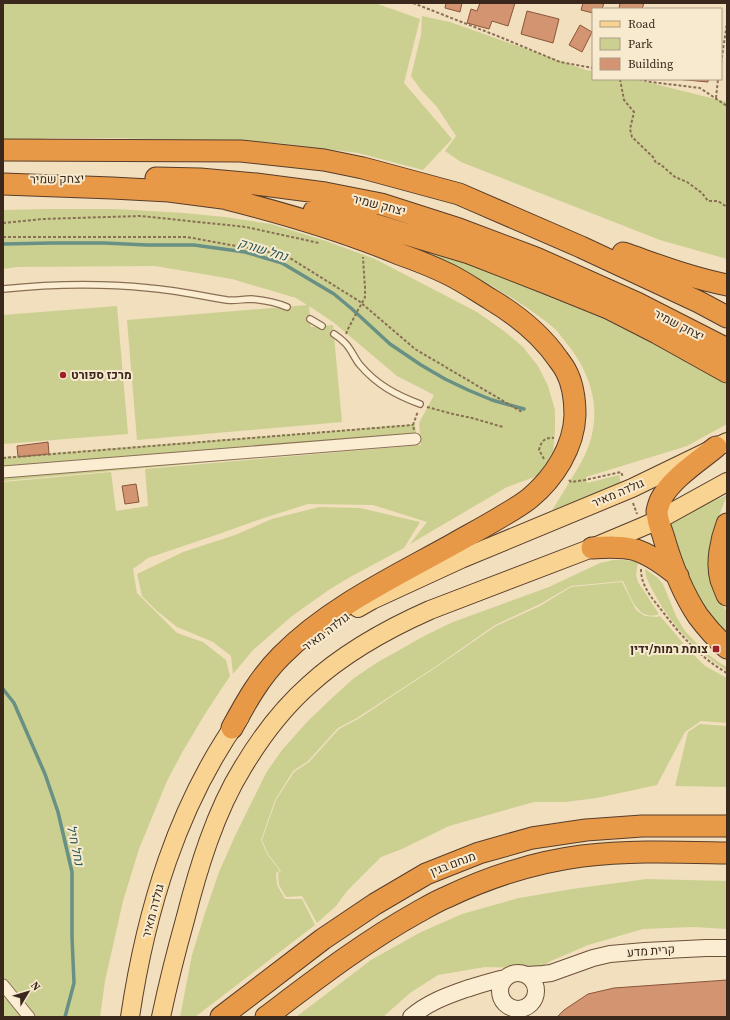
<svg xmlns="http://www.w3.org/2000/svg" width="730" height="1020" font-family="'Source Serif 4',Heebo,serif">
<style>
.green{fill:#cbd091}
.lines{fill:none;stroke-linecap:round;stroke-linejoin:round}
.stream{stroke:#689084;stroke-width:3.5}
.building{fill:#d29471;stroke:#8b5639}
.lane-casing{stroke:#8a6f55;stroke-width:8}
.street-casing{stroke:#8a6f55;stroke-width:13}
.secondary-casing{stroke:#6c5039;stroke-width:18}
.primary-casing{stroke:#583d2a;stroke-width:20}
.highway-casing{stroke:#583d2a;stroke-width:23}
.path{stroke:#8a6f55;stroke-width:2;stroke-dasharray:3 2;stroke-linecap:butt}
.lane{stroke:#fbedd2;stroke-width:5.5}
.street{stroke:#fbedd2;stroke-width:11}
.secondary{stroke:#fbedd2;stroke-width:16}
.primary{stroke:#f8d392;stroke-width:18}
.highway{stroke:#e89947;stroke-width:21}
.poi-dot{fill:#9e2128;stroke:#f8eace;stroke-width:1.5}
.labels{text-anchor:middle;stroke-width:4;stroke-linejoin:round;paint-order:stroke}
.street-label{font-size:12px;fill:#39281b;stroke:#f8eace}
.poi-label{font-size:12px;font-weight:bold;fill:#39281b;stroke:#f8eace;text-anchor:start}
.water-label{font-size:13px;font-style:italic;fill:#295a54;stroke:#f8eace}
</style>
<rect width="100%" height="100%" fill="#f1dfbe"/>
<path class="green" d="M3,3H375L420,19L404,83L452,139L423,170L358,153L278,143L115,138H53L3,141Z
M422,16L450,22L586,70L593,71V79H635L727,102V259L660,240L461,162L445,151L456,136L437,107L421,90L411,76L421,35Z
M47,209H115L184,213L225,217L271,224L326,241L375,259L477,312L504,331L523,347L538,366L548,386L555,410V430L553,451L545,465L537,476L507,487L410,544L427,522L373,505L308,504L264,518L213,536L148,558L133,569L137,593L177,633L203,642L226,660L230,676L205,714L183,751L167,781L139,849L123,901L105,981L100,1017H3V482L111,472L116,511L148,506L145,469L421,445L419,423L434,395L397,376L333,322L309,306L311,327L333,325L342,422L137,440L127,320L307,305L296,298L232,279L155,266L17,267L3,269V210Z
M413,241L602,313L727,381V424L687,446L586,477L587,483L619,475L621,484L552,510C558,501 564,491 570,481C580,465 590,449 593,429C599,396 585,365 564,340C561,336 558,332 554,328C541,317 526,307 512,298C480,278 447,261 413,245Z
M117,306L128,434L3,444V315Z
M415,424L417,443L3,481V457Z
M727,495L717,521L709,554L711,578L722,604L727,612V639L696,600L666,522Z
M319,507L360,508L420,522L404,548L352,576L330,589L292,616L253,650L233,674L231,656L213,642L177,627L157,611L142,596L137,574L183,552L235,535L272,519Z
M613,560H624L638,562L636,575L638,582L659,614C637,622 631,596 623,581L571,586L540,604L495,625L438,665L357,718L338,728L308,761L293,771L275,800L261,840L267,854L280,871L276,873L277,885L285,899H302L315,925L195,1017H180L192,955L205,913L219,872L235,836L266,773L282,750L307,722L332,698L354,678L378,662L426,635L453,622L549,587L600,563Z
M645,569L658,578L663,584L676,616L685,631L705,652L720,663L727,667V671C697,652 672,626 655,595C651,587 645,578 645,569Z
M622,582L636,610L645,616L657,617L660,616L689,650L705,666L727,678V723L701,721L685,732L657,785L597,798L565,802H534L449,826L402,849L381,857L347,891L336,906L317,923L302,896L286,897L279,885L278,873L281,871L268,854L262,840L276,800L294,772L309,762L339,729L358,719L400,691L438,666L496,626L540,606L571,587Z
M700,724L727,726V787L675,786L688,732Z
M647,879L727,881V929L693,927L643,929L588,945L551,961L539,968L485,967L438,975L410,993L383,1017H296L371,960L419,933L462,914L519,898L572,889Z"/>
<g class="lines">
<path class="stream" d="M3,244L52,243H104L147,245H194L245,252L282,263L334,294L352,309L390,344L421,365L445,379L468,390L492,400L524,409
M3,689L14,703L45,774L58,812L72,872V937L74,983L65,1017"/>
</g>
<path class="building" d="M446,3H462L460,12L445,8Z
M480,3H515L508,26L492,21L489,29L467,23L471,9L477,11Z
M583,3H604L602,9H593V13L581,10Z
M620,3H644L642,9H619Z
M527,11L559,19L553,43L521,34Z
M580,25L592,32L582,52L569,45Z
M676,79H708V82Z
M48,442L49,454L18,457L17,446Z
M136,484L139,502L125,504L122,486Z
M727,980V1017H557L564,1010L588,994L614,988Z"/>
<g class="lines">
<g class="lane-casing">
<path id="lane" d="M3,289C51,284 100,283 149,288C175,290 201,296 227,300C235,301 243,299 251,299C263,300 275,302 287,307
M310,319L322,326
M334,334C337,336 341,339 344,342C351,348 354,358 360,365C377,385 396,395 420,404"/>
</g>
<g class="street-casing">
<path id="street" d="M3,472L415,439
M3,985L29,1017"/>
</g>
<g class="secondary-casing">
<path id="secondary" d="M500 991a18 18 0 1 1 36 0a18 18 0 1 1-36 0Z
M527,975L543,974L551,973L593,958L610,954L645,951L706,948H727
M411,1017C427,1003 446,996 466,989C479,985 491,981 505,978"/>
</g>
<g class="primary-casing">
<path id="primary" d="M358,608L372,600L461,559L632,488L727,442
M130,1017C146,910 177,806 240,717
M161,1017C168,984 176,952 185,920C198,869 215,812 243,767C261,737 283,708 309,685C345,652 387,629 430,610L592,548L642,527L658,520L727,482"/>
</g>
<g class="highway-casing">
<path id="highway" d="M3,150L241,151L324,160L363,168L459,194L581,247L699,302L727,317
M156,178L200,179L256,184L325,193L381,204L459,229L536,258L637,303L727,349
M3,184L112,188L169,191L238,200
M223,198C283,213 342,230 399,254C416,260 434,267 450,275C464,282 477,291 490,299C517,315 540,333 558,359C561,363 564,367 566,371C573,384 575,401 575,415C574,447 554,478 530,498C520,506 509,512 499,518C484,527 469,535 455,543C396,576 329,607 281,656C260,677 246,702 232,728
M314,211L363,221L409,235L469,253L546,283L608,308L657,333L727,372
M623,253C658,265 691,278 727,285
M716,447C699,461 671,479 661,499C659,503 658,507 657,511C657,519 660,527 663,535C671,563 682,592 698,616C707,628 716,638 727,648
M727,524C721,540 716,563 721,580C723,585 725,590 727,595
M592,548C606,547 622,546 636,550C651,555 666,566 678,576
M221,1017L323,939L375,904L426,874L479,853L532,838L586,830L642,826H727
M266,1017C315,980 364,942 418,912C427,907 437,901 447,897C489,877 536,862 582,856C630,850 679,852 727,853"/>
</g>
<path class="path" d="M413,3L500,37L560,62L593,68
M721,63L727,23
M620,79L624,100L634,112L630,129L632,137L653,157L656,163L660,164L675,177L687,182L702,193L708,201H718L727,207
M639,79L651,82L700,88L727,106
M716,98L718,79
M3,223L42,219L141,216L246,227L319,243
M3,237H187L285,255L359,301L415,349L522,412
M346,334L348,329L358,310L362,303L365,297V287L364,274L363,257
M427,407L453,414L472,418L503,427
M414,430L413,425L418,411
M3,458L413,425
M544,459L539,450C541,441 545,437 554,438
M569,480L571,482L585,480L621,472L623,477
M633,503L637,514
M641,569C641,587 653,599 663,612C681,636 701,658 727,673"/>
<use href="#lane" class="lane"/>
<use href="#street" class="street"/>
<use href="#secondary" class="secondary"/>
<use href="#primary" class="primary"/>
<use href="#highway" class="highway"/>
</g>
<g class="poi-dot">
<circle cx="63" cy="375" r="4"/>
<rect x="712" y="645" width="8" height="8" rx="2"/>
</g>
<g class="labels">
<g class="street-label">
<text transform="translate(57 179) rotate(-1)" y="4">יצחק שמיר</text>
<text transform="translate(379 205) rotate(14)" y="4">יצחק שמיר</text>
<text transform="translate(679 325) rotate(27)" y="4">יצחק שמיר</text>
<text transform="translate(618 493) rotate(-23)" y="4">גולדה מאיר</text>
<text transform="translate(326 632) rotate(-37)" y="4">גולדה מאיר</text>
<text transform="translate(453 864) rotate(-21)" y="4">מנחם בגין</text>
<text transform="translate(153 911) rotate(-75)" y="4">גולדה מאיר</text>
<text transform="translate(651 951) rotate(-4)" y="4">קרית מדע</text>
</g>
<g class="poi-label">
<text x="71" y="379">מרכז ספורט</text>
<text x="708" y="653" text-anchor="end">צומת רמות/ידין</text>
</g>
<g class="water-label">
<text transform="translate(263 249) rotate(17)" y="5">נחל שורק</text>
<text transform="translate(76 845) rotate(78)" y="5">נחל חיל</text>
</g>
</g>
<rect width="730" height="1020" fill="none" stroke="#39281b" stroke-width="8"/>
<rect x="592" y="8" width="130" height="72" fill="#f8eace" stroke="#ac9c86"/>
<rect x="600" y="21" width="20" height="6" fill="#f8d392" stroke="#ac9c86"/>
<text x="628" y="28" font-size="12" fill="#39281b">Road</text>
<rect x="600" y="38" width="20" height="12" fill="#cbd091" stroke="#ac9c86"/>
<text x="628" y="48" font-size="12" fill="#39281b">Park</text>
<rect x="600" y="58" width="20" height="12" fill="#d29471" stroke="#ac9c86"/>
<text x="628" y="68" font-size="12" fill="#39281b">Building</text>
<g transform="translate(28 992) rotate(52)" stroke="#f8eace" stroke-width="3" paint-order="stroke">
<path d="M0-3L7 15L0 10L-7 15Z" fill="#39281b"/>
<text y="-6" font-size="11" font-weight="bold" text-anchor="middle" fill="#39281b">N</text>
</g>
</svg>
